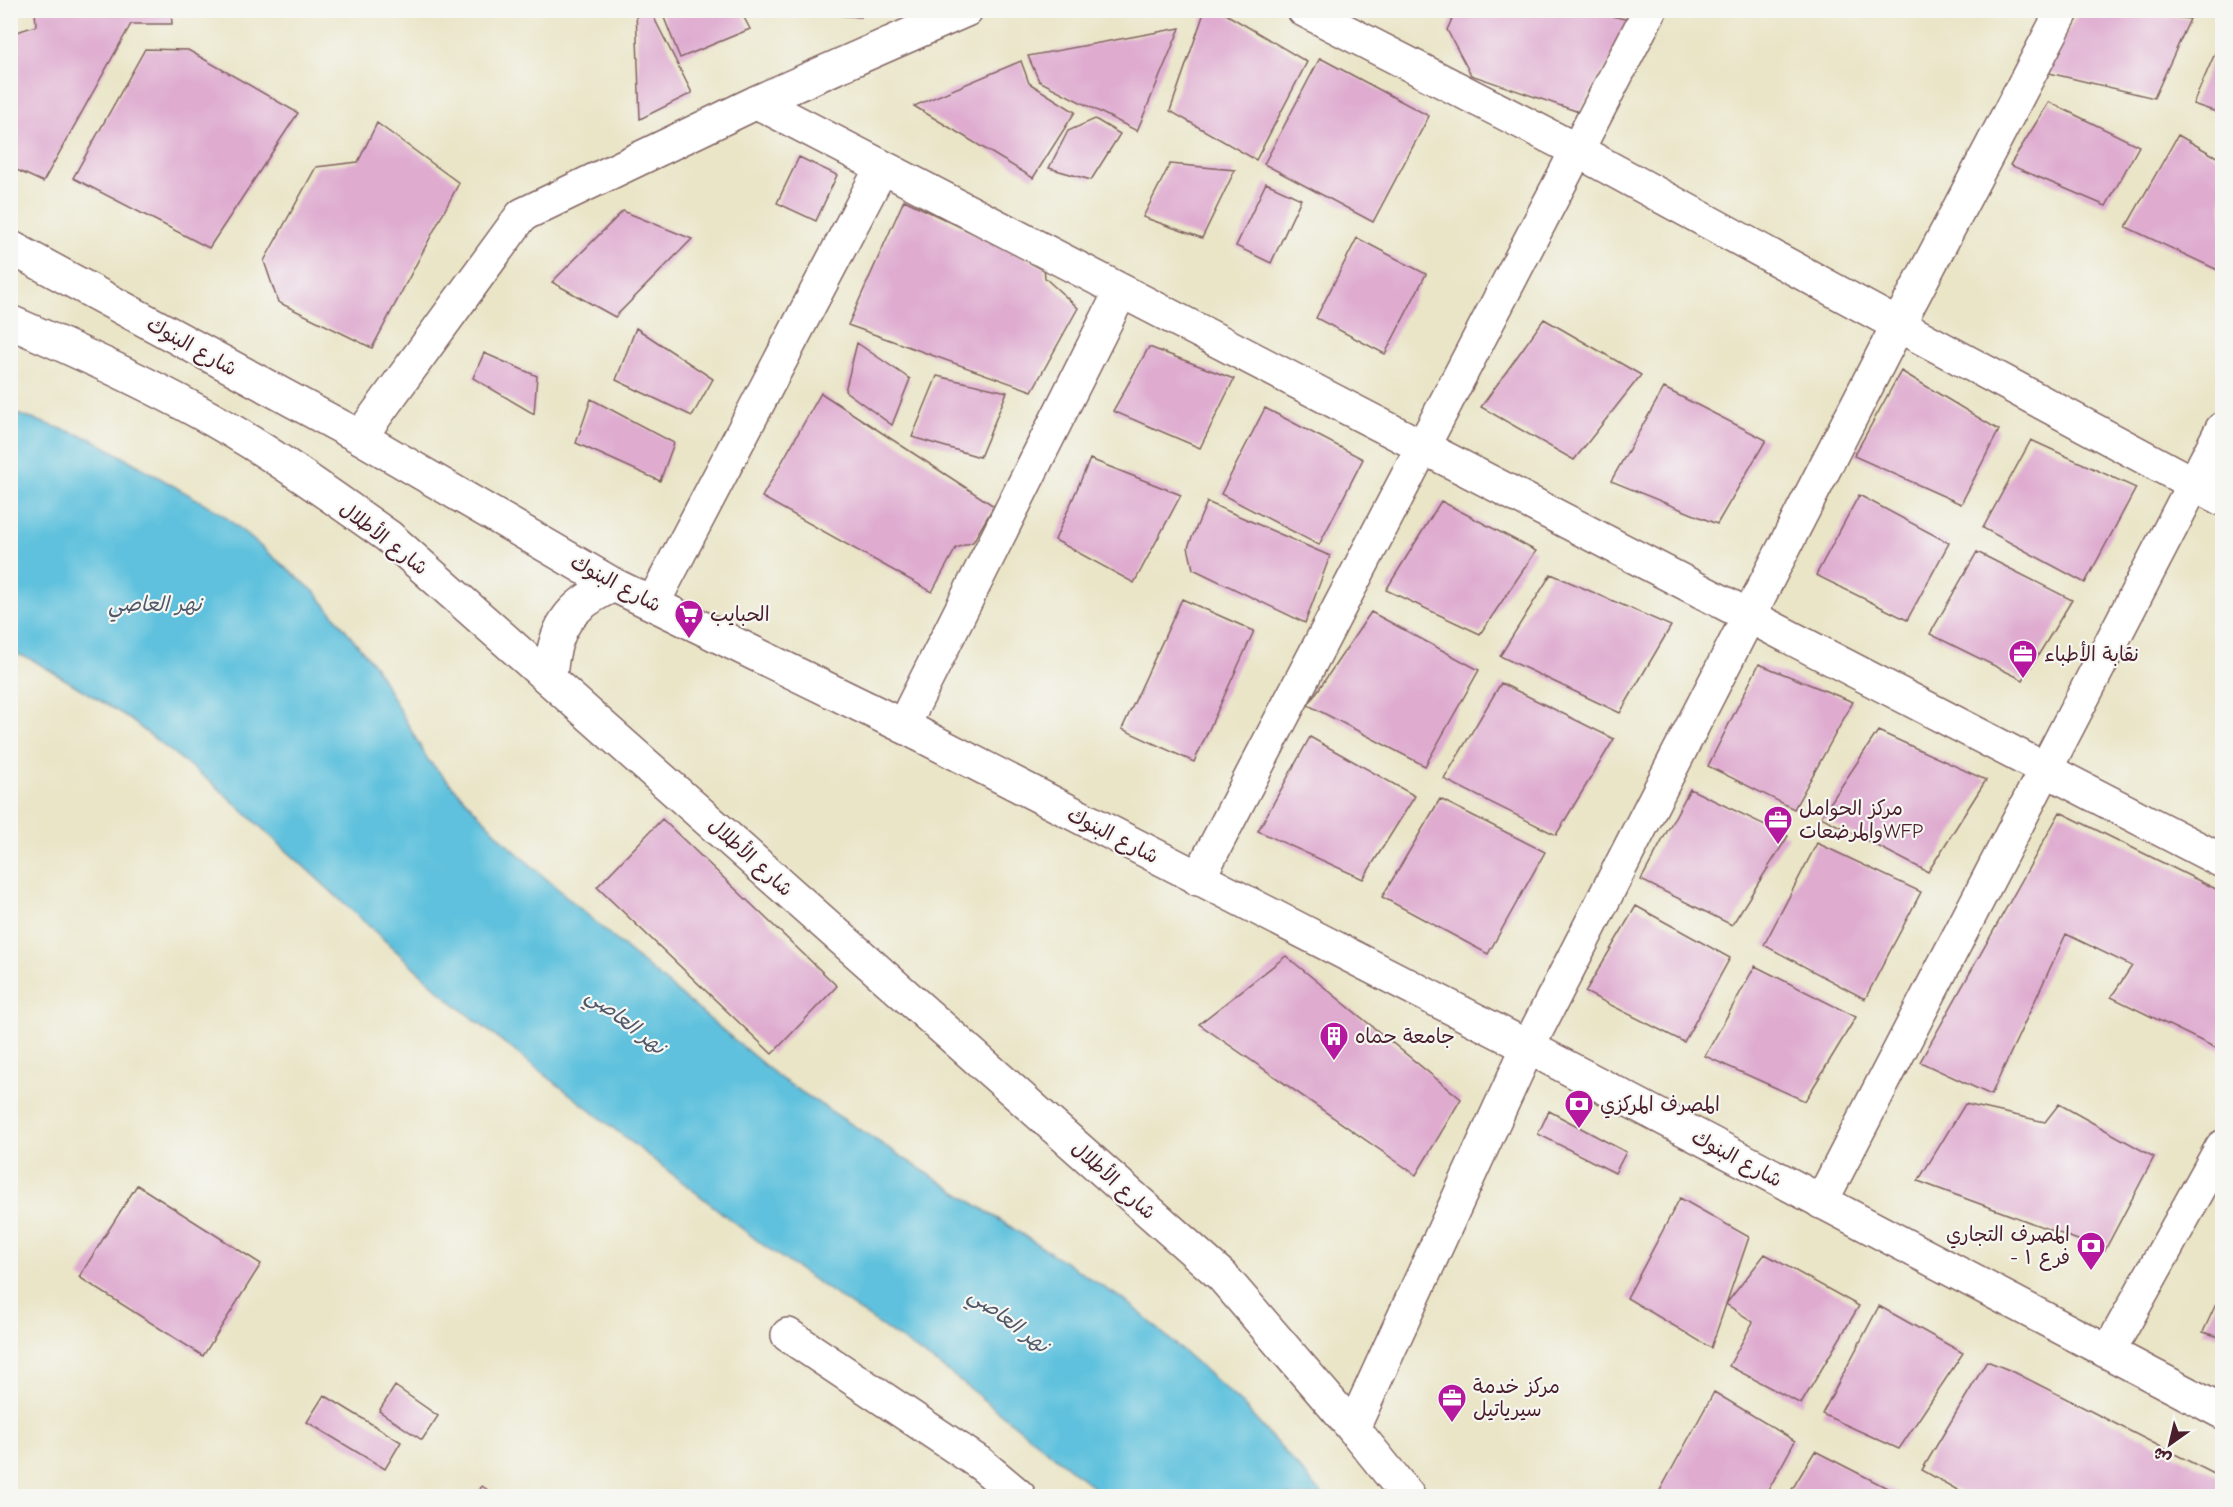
<svg xmlns="http://www.w3.org/2000/svg" width="2233" height="1507" font-family="'Comic Neue','Playpen Sans Arabic',sans-serif">
<style>
.water{fill:#5fc1dd;stroke:#547084;stroke-width:1.5}
.building{fill:#dfacd0}
.lines{fill:none;stroke-linecap:round;stroke-linejoin:round}
.minor-casing{stroke:#826462;stroke-width:36}
.secondary-casing{stroke:#826462;stroke-width:36}
.minor{stroke:#fff;stroke-width:33}
.secondary{stroke:#fff;stroke-width:33}
.labels{text-anchor:middle;stroke-width:4.5;stroke-linejoin:round;paint-order:stroke}
.street-label{font-size:20px;fill:#4a1f2b;stroke:#f6f6f2}
.poi-label{font-size:20px;fill:#4a1f2b;stroke:#f6f6f2;text-anchor:start}
.water-label{font-size:21px;font-style:italic;fill:#515869;stroke:#f6f6f2}
</style>
<rect width="100%" height="100%" fill="#f6f6f2"/>
<filter id="ink" filterUnits="userSpaceOnUse"><feTurbulence type="fractalNoise" baseFrequency=".0167" numOctaves="2"/><feDisplacementMap in="SourceGraphic" scale="12" xChannelSelector="R" yChannelSelector="G"/><feConvolveMatrix kernelMatrix="1 2 1 2 8 2 1 2 1" color-interpolation-filters="sRGB"/></filter>
<filter id="wash" filterUnits="userSpaceOnUse"><feTurbulence type="fractalNoise" baseFrequency=".008" numOctaves="4" result="noise"/><feDisplacementMap in="SourceGraphic" scale="24" xChannelSelector="R" yChannelSelector="G"/><feGaussianBlur stdDeviation="1.35" result="paint"/><feColorMatrix in="noise" values="0 0 0 0 0 0 0 0 0 0 0 0 0 0 0 0 0 1.4 0 .05"/><feComposite in="paint" operator="in"/></filter>
<g filter="url(#wash)">
<rect width="100%" height="100%" fill="#eae5c7"/>
<path class="water" d="M11,412L92,439L221,513L316,593L374,665L428,760L508,845L626,949L781,1079L1130,1304L1239,1401L1324,1496H1104L950,1373L763,1245L453,1003L217,787L124,715L33,660L11,652Z"/>
<g id="blocks">
<path class="building" d="M35,10H171L172,24H131L43,182L10,167V34L36,26Z
M636,10H650L692,93L640,119Z
M661,10H740L750,29L680,58Z
M797,10H860L861,17L797,12Z
M1205,10H1219L1307,62L1256,160L1170,111Z
M1456,10H1584L1634,21L1579,112L1471,75L1447,30Z
M2080,10H2115L2190,19L2154,98L2045,72Z
M1180,28L1137,131L1039,81L1028,56Z
M2222,37V114L2193,104Z
M145,49L188,50L298,113L209,248L73,178Z
M1320,58L1429,116L1373,222L1264,164Z
M1021,61L1029,83L1075,112L1033,178L914,106Z
M2049,102L2139,146L2106,206L2010,165Z
M1095,119L1120,134L1091,180L1049,168L1068,131Z
M377,123L459,183L372,348L278,302L264,261L316,167L358,162Z
M2178,135L2222,160V272L2126,227Z
M799,157L837,175L816,221L777,203Z
M1170,164L1235,170L1202,238L1143,217Z
M1266,183L1301,199L1271,263L1236,246Z
M904,200L1044,267L1045,278L1078,308L1032,391L848,325Z
M623,211L692,239L615,317L552,282Z
M1357,238L1426,274L1385,354L1316,318Z
M1544,319L1641,375L1574,460L1481,407Z
M636,328L713,379L692,416L616,380Z
M857,343L910,379L892,425L845,391Z
M1149,347L1234,379L1200,448L1113,411Z
M484,353L537,376L534,414L473,378Z
M1901,371L1999,430L1961,504L1854,456Z
M937,376L1007,392L980,457L912,437Z
M1664,388L1766,440L1717,524L1611,481Z
M821,393L994,506L973,542L956,548L932,592L762,497Z
M591,399L674,443L660,481L576,443Z
M1265,408L1363,459L1319,545L1221,494Z
M2031,440L2136,488L2085,583L1983,528Z
M1090,459L1181,495L1134,583L1055,540Z
M1859,495L1949,543L1907,620L1816,575Z
M1441,501L1536,551L1480,634L1386,590Z
M1207,502L1330,556L1305,623L1193,569L1188,547Z
M1977,552L2072,600L2023,680L1930,634Z
M1551,574L1671,626L1620,713L1500,656Z
M1182,599L1254,631L1194,762L1122,729Z
M1371,612L1479,670L1425,766L1308,705Z
M1759,664L1853,702L1794,809L1708,766Z
M1501,683L1614,739L1556,835L1444,779Z
M1878,731L1986,780L1928,872L1821,817Z
M1310,737L1415,796L1363,879L1258,831Z
M1690,789L1788,836L1732,925L1641,880Z
M1440,799L1545,852L1488,954L1382,897Z
M2060,812L2222,892V1051L2111,997L2132,966L2066,934L1991,1095L1920,1062Z
M662,819L837,986L772,1054L597,887Z
M1817,843L1921,892L1865,999L1764,945Z
M1636,906L1730,958L1684,1042L1585,992Z
M1286,956L1461,1099L1416,1175L1199,1024Z
M1755,966L1856,1017L1805,1101L1705,1056Z
M1965,1104L2045,1122L2059,1104L2154,1157L2105,1250L1918,1181Z
M1549,1111L1626,1152L1615,1173L1538,1134Z
M137,1185L261,1264L203,1356L79,1277Z
M1680,1198L1749,1237L1711,1348L1627,1298Z
M1765,1254L1859,1306L1801,1404L1729,1366L1753,1322L1726,1304Z
M2222,1291V1338L2203,1332Z
M1879,1306L1963,1353L1899,1449L1822,1414Z
M1987,1361L2014,1372L2222,1478V1496H1968L1922,1470Z
M395,1386L438,1416L422,1440L379,1411Z
M1714,1392L1795,1441L1765,1496H1657Z
M324,1395L401,1442L385,1469L307,1422Z
M1815,1451L1897,1493L1894,1496H1788Z
M482,1486L497,1496H474Z"/>
</g>
</g>
<g filter="url(#ink)">
<use href="#blocks" fill-opacity="0" stroke="#826462" stroke-width="1.5"/>
<g class="lines">
<g class="minor-casing">
<path id="minor" d="M1304,10L1578,151L1898,325L2222,499
M757,102L2222,861
M360,437L522,215L757,102L966,10
M653,603L882,167
M903,726L1121,291
M1198,879L1650,10
M1821,1202L2222,429
M788,1335L981,1464L1019,1496
M2109,1351L2222,1147
M1353,1428L1528,1047L1898,325L2063,10"/>
</g>
<g class="secondary-casing">
<path id="secondary" d="M10,247L360,437L614,585L903,726L1528,1047L2222,1412
M10,322C73,349 137,378 197,411C264,447 327,493 389,537L1222,1276L1353,1428L1408,1496
M550,679C553,629 568,605 614,585"/>
</g>
<use href="#minor" class="minor"/>
<use href="#secondary" class="secondary"/>
</g>
</g>
<defs>
<g id="supermarket-pin" transform="scale(1.5)"><path d="M0 17L-7.5 6A9.5 9.5 0 1 1 7.5 6Z" fill="#b5179e" stroke="#f6f6f2"/><path d="M-6-5.5h2.5l.6 2H6L4.5 2H-2.5L-4.4-4H-6ZM-1.5 3.2a1.3 1.3 0 1 0 .1 0ZM3 3.2a1.3 1.3 0 1 0 .1 0Z" fill="#fff"/></g>
<g id="office-pin" transform="scale(1.5)"><path d="M0 17L-7.5 6A9.5 9.5 0 1 1 7.5 6Z" fill="#b5179e" stroke="#f6f6f2"/><path d="M-6-3h4V-5.5h4V-3h4V5H-6ZM-1-4.5V-3h2v-1.5ZM-6 0V1H6V0Z" fill="#fff"/></g>
<g id="building-pin" transform="scale(1.5)"><path d="M0 17L-7.5 6A9.5 9.5 0 1 1 7.5 6Z" fill="#b5179e" stroke="#f6f6f2"/><path d="M-4-6H4V6H1V3H-1V6H-4ZM-2.5-4.3h1.7v1.8h-1.7ZM.8-4.3h1.7v1.8H.8ZM-2.5-1h1.7V.8h-1.7ZM.8-1h1.7V.8H.8Z" fill="#fff"/></g>
<g id="bank-pin" transform="scale(1.5)"><path d="M0 17L-7.5 6A9.5 9.5 0 1 1 7.5 6Z" fill="#b5179e" stroke="#f6f6f2"/><path d="M-6-4H6V4H-6ZM0-2.3a2.3 2.3 0 1 0 0 4.6a2.3 2.3 0 1 0 0-4.6Z" fill="#fff"/></g>
</defs>
<g fill-rule="evenodd">
<use href="#supermarket-pin" x="689" y="614"/>
<use href="#office-pin" x="2023" y="654"/>
<use href="#office-pin" x="1778" y="820"/>
<use href="#building-pin" x="1334" y="1036"/>
<use href="#bank-pin" x="1579" y="1104"/>
<use href="#bank-pin" x="2091" y="1246"/>
<use href="#office-pin" x="1452" y="1398"/>
</g>
<g class="labels">
<g class="street-label">
<text transform="translate(192 346) rotate(29)" y="7">شارع البنوك</text>
<text transform="translate(384 538) rotate(38)" y="7">شارع الأطلال</text>
<text transform="translate(616 583) rotate(28)" y="7">شارع البنوك</text>
<text transform="translate(1113 835) rotate(27)" y="7">شارع البنوك</text>
<text transform="translate(751 857) rotate(42)" y="7">شارع الأطلال</text>
<text transform="translate(1737 1158) rotate(28)" y="7">شارع البنوك</text>
<text transform="translate(1114 1180) rotate(42)" y="7">شارع الأطلال</text>
</g>
<g class="poi-label">
<text x="710" y="621">الحبايب</text>
<text x="2044" y="661">نقابة الأطباء</text>
<text x="1799" y="815">مركز الحوامل<tspan x="1799" dy="23">والمرضعاتWFP</tspan></text>
<text x="1355" y="1043">جامعة حماه</text>
<text x="1600" y="1111">المصرف المركزي</text>
<text x="2070" y="1241" text-anchor="end">المصرف التجاري<tspan x="2070" dy="23">- فرع ١</tspan></text>
<text x="1473" y="1393">مركز خدمة<tspan x="1473" dy="23">سيرياتيل</tspan></text>
</g>
<g class="water-label">
<text x="155" y="611">نهر العاصي</text>
<text transform="translate(626 1021) rotate(38)" y="7">نهر العاصي</text>
<text transform="translate(1009 1320) rotate(37)" y="7">نهر العاصي</text>
</g>
</g>
<rect width="2233" height="1507" fill="none" stroke="#f6f6f2" stroke-width="36"/>
<g transform="translate(2170 1444) rotate(214)" stroke="#f6f6f2" stroke-width="4.5" paint-order="stroke">
<path d="M0-4.5L10 22L0 15L-10 22Z" fill="#4a1f2b"/>
<text y="-9" font-size="16" font-weight="bold" text-anchor="middle" fill="#4a1f2b">ش</text>
</g>
</svg>
